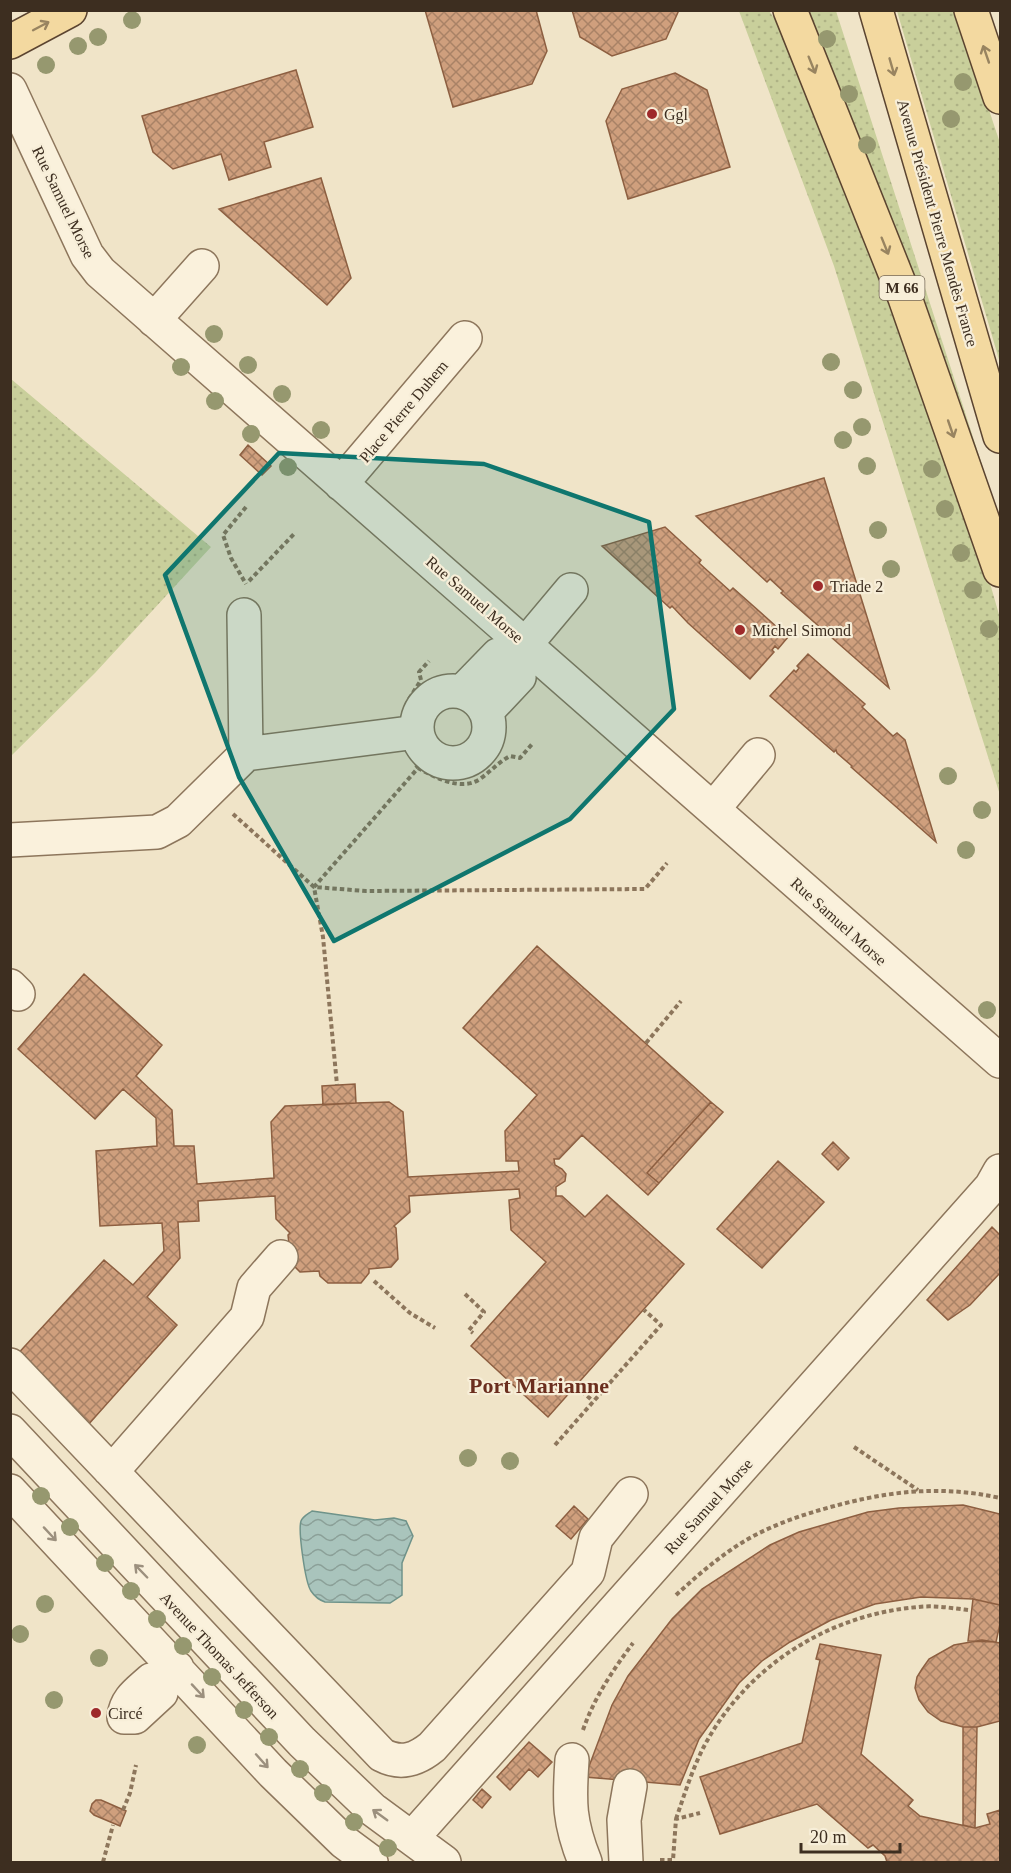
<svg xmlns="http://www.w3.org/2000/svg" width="1011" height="1873" font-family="'Times New Roman',serif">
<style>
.grass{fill:url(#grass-dots)}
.water{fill:url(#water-waves);stroke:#6f938a;stroke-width:1.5}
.building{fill:url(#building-cross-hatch);stroke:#8d5f41;stroke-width:1.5}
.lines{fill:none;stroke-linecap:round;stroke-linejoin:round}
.minor-casing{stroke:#8d765c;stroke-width:36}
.major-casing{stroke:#5b4430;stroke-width:36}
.path{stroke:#8d765c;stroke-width:4;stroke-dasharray:4.5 3;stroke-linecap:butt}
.minor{stroke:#faf1dc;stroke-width:33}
.major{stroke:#f3d9a0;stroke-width:33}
.tree{fill:#96986f}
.oneway{stroke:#988460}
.oneway2{stroke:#9c907e}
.marked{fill:#0f766e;fill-opacity:0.2;stroke:#0f766e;stroke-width:4.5;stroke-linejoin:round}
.poi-dot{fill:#9e2a2b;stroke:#f7eed8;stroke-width:2}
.labels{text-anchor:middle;stroke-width:4.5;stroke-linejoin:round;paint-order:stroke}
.shield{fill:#f7eed8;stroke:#756857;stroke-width:1.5}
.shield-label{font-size:15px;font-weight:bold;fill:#3d2e20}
.poi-label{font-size:16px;fill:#3d2e20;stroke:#f7eed8;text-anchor:start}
.street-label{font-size:16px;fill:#3d2e20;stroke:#f7eed8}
.district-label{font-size:22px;font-weight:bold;fill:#6b2e1e;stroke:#f7eed8}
</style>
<defs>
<pattern id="grass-dots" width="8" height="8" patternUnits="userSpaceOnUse" patternTransform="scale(1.5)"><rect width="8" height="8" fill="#c9cf9b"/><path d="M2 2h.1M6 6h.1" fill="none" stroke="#aeb285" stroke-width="1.8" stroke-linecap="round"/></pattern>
<pattern id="water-waves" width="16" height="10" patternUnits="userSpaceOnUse" patternTransform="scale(1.5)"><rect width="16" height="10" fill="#a9c4bc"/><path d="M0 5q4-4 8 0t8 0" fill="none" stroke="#8ba098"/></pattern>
<pattern id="building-cross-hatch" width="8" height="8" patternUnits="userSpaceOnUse" patternTransform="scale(1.5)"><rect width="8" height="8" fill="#cf9f7d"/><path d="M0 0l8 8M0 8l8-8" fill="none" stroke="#a98266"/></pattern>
</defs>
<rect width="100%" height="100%" fill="#f0e4c8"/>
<path class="grass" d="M739,11H769L791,41L985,566L1000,618V795L834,266Z
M802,11H836L1000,521V527Z
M897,11H956L1000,143V363Z
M11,379L211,547L95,673L11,756Z"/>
<path class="water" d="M312,1511L375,1520L394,1518L406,1521L413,1536L402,1563V1595L390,1603L325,1602C319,1600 315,1597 311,1591C305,1582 298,1530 301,1521C303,1516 308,1514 312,1511Z"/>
<path class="building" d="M425,10H536L547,51L532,84L453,107Z
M572,10H679L666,39L612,56L580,37Z
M296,70L313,127L264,142L271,167L229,180L221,154L173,169L153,152L142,116Z
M675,73L707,90L730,167L628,199L606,121L622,89Z
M321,178L351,278L327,305L219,209Z
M248,445L271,466L262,475L240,455Z
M824,478L889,688L781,593L783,591L770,579L767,582L696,516Z
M665,527L701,560L699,563L730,591L733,588L788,637L778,649L775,646L772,650L774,652L750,679L688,623L672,606L670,608L602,546Z
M808,654L865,704L862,707L893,736L897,733L905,740L936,842L851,767L852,766L837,753L836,750L834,752L770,696L794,670L796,672L799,668L797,666Z
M537,946L711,1102L647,1173L659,1183L648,1195L582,1135L559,1159H554L555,1165L562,1169L566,1174L565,1181L556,1187V1196H562L585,1217L607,1195L684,1264L548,1417L471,1346L546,1262L511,1230L509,1200L520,1198L519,1189L409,1196L410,1212L394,1226L396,1228L398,1259L391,1267L369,1269V1273L361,1283H328L320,1276L319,1271L300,1272L291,1263L288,1235L290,1233L276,1219L275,1196L198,1201L199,1221L178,1222L180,1258L147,1297L177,1325L88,1425L14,1358L104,1260L133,1285L164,1251L162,1223L100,1226L96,1151L157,1146L156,1118L123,1089L95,1119L18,1049L84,974L162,1045L136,1076L172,1110L174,1146H194L197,1184L274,1178L271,1122L285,1106L356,1103L389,1102L403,1112L408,1177L519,1171L518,1161H506L505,1131L537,1095L463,1028Z
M355,1084L356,1103L323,1105L322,1086Z
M711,1102L723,1112L659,1183L647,1173Z
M833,1142L849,1158L838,1170L822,1154Z
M778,1161L824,1202L762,1268L717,1229Z
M992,1227L1000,1235V1273L970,1305L948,1320L927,1300Z
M963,1505L1000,1514V1605L973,1599L921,1597L875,1604L831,1620L790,1642L762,1661L739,1683L699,1739L680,1785L585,1777L612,1705L628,1676L672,1619L702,1589L770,1545L799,1532L868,1512L899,1508Z
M574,1506L588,1519L571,1539L556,1526Z
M973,1599L1000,1605V1624L996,1642L968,1641Z
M982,1640L1000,1643V1721L977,1727H963L941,1721L928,1712L919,1700L915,1688L917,1677L922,1669L929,1659L954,1645Z
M820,1644L881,1655L861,1754L913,1800L908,1806L920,1816L975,1828L990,1824L987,1814L1000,1810V1862H887L885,1856L873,1845L868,1848L817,1804L720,1834L700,1777L802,1743L820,1660L816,1659Z
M963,1727H977L975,1828L963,1825Z
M529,1742L552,1762L538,1777L529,1769L510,1790L497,1777Z
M482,1789L491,1797L482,1808L473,1800Z
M96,1800H101L126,1811L120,1826L94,1815L90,1811L92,1804Z"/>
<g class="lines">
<g class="minor-casing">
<path id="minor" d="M10,90L87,255L100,272L1000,1061
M154,320L202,266
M341,484L465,338
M244,615L246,754
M514,658L571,590
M417 727a36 36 0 1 1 72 0a36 36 0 1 1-72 0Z
M462,692L498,655L514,658
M486,712L519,677L514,658
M713,809L758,755
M10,840L157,832L178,821L246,754L417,732
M10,986L18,994
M10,1365L382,1755C401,1765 416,1760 432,1747L588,1572L596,1538L631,1494
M10,1431L302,1742L372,1809L444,1862
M109,1469L121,1461L247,1317L254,1288L281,1257
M10,1491L273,1773L344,1842L371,1862
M163,1680L161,1693L135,1717H124C126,1699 138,1692 151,1680H163L177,1668
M572,1760C569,1803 569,1822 585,1862
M412,1838L991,1187L1000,1171
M626,1862L624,1820L630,1786"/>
</g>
<g class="major-casing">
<path id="major" d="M790,10L905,298L1000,570
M876,10L1000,436
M971,10L1000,97
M10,42L70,10"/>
</g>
<path class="path" d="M246,507L223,535L231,558L246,584
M249,581L294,534
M409,699L421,680L419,672L429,661
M416,765L418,768L314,887L366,891L645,889L667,863
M418,768C435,777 461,792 480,779C491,771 499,762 510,756L520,758L533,743
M233,814L314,887L323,937L337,1085
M646,1043L681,1001
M374,1281L410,1313L435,1328
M465,1294L484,1312L469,1330L473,1333
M576,1386L593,1401
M555,1445L661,1325L644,1310
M854,1447L918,1490
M676,1595C699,1574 722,1554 748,1539C771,1526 796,1517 820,1510C882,1492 937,1484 1000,1498
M583,1730C594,1698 613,1670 633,1643
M123,1810L130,1793L136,1765
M676,1819C686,1790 695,1760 711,1734C755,1661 833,1614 918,1607C934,1605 951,1608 968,1610
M660,1860H673L676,1819L700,1813
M103,1862L113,1825"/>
<use href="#minor" class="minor"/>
<use href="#major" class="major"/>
</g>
<g class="tree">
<circle cx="132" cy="20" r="9"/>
<circle cx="98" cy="37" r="9"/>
<circle cx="827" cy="39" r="9"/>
<circle cx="78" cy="46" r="9"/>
<circle cx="46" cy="65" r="9"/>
<circle cx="963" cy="82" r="9"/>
<circle cx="849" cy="94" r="9"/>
<circle cx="951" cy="119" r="9"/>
<circle cx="867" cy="145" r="9"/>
<circle cx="214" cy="334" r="9"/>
<circle cx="831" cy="362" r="9"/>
<circle cx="248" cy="365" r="9"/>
<circle cx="181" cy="367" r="9"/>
<circle cx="853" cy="390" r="9"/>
<circle cx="282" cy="394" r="9"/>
<circle cx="215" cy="401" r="9"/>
<circle cx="862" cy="427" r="9"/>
<circle cx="321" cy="430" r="9"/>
<circle cx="251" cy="434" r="9"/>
<circle cx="843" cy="440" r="9"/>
<circle cx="867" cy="466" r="9"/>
<circle cx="288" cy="467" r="9"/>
<circle cx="932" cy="469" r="9"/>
<circle cx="945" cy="509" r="9"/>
<circle cx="878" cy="530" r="9"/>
<circle cx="961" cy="553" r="9"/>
<circle cx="891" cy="569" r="9"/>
<circle cx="973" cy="590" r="9"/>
<circle cx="989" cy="629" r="9"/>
<circle cx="948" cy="776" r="9"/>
<circle cx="982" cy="810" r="9"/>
<circle cx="966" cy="850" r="9"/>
<circle cx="987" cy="1010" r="9"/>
<circle cx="468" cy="1458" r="9"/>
<circle cx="510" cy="1461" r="9"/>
<circle cx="41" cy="1496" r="9"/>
<circle cx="70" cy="1527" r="9"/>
<circle cx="105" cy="1563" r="9"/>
<circle cx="131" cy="1591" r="9"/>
<circle cx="45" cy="1604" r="9"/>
<circle cx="157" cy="1619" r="9"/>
<circle cx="20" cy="1634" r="9"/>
<circle cx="183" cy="1646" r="9"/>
<circle cx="99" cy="1658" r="9"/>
<circle cx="212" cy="1677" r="9"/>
<circle cx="54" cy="1700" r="9"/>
<circle cx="244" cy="1710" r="9"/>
<circle cx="269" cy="1737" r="9"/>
<circle cx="197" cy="1745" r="9"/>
<circle cx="300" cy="1769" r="9"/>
<circle cx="323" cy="1793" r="9"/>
<circle cx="354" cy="1822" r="9"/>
<circle cx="388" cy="1848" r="9"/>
</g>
<defs><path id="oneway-shaft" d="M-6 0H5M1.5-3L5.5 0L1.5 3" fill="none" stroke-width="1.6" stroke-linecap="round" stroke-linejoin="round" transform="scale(1.5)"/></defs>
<g class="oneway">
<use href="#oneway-shaft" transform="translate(41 26) rotate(-28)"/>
<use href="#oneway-shaft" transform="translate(986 54) rotate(-109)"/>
<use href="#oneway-shaft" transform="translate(812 65) rotate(68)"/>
<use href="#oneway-shaft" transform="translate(892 67) rotate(74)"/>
<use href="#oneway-shaft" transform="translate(885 246) rotate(68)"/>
<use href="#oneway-shaft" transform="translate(951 429) rotate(71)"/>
</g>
<g class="oneway2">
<use href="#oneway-shaft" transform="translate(50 1534) rotate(47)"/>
<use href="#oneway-shaft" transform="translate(141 1571) rotate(-134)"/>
<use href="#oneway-shaft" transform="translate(198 1691) rotate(47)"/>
<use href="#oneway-shaft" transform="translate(262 1761) rotate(48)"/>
<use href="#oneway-shaft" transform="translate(380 1815) rotate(-144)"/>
</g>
<path class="marked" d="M279,453L484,464L649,522L674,709L570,819L334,941L239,777L165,575Z"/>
<g class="poi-dot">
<circle cx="652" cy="114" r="6"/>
<circle cx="818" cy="586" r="6"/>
<circle cx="740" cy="630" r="6"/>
<circle cx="96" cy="1713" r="6"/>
</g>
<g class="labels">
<rect class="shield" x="879.5" y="276" width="45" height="24" rx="4.5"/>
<g class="shield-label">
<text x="902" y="293">M 66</text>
</g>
<g class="poi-label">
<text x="664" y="120">Ggl</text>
<text x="830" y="592">Triade 2</text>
<text x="752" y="636">Michel Simond</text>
<text x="108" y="1719">Circé</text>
</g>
<g class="street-label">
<text transform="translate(64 202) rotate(64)" y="6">Rue Samuel Morse</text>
<text transform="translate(938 223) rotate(74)" y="6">Avenue Président Pierre Mendès France</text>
<text transform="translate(403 411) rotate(-50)" y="6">Place Pierre Duhem</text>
<text transform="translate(475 599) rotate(41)" y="6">Rue Samuel Morse</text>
<text transform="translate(839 921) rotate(42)" y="6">Rue Samuel Morse</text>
<text transform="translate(708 1506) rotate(-48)" y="6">Rue Samuel Morse</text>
<text transform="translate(220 1655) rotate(47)" y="6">Avenue Thomas Jefferson</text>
</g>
<g class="district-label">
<text x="539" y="1393">Port Marianne</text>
</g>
</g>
<rect width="1011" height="1873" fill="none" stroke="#3d2e20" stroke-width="24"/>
<path d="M801 1843v9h99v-9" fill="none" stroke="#3d2e20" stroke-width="3"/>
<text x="810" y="1843" font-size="18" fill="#3d2e20" stroke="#f7eed8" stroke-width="4.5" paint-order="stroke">20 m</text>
</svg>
